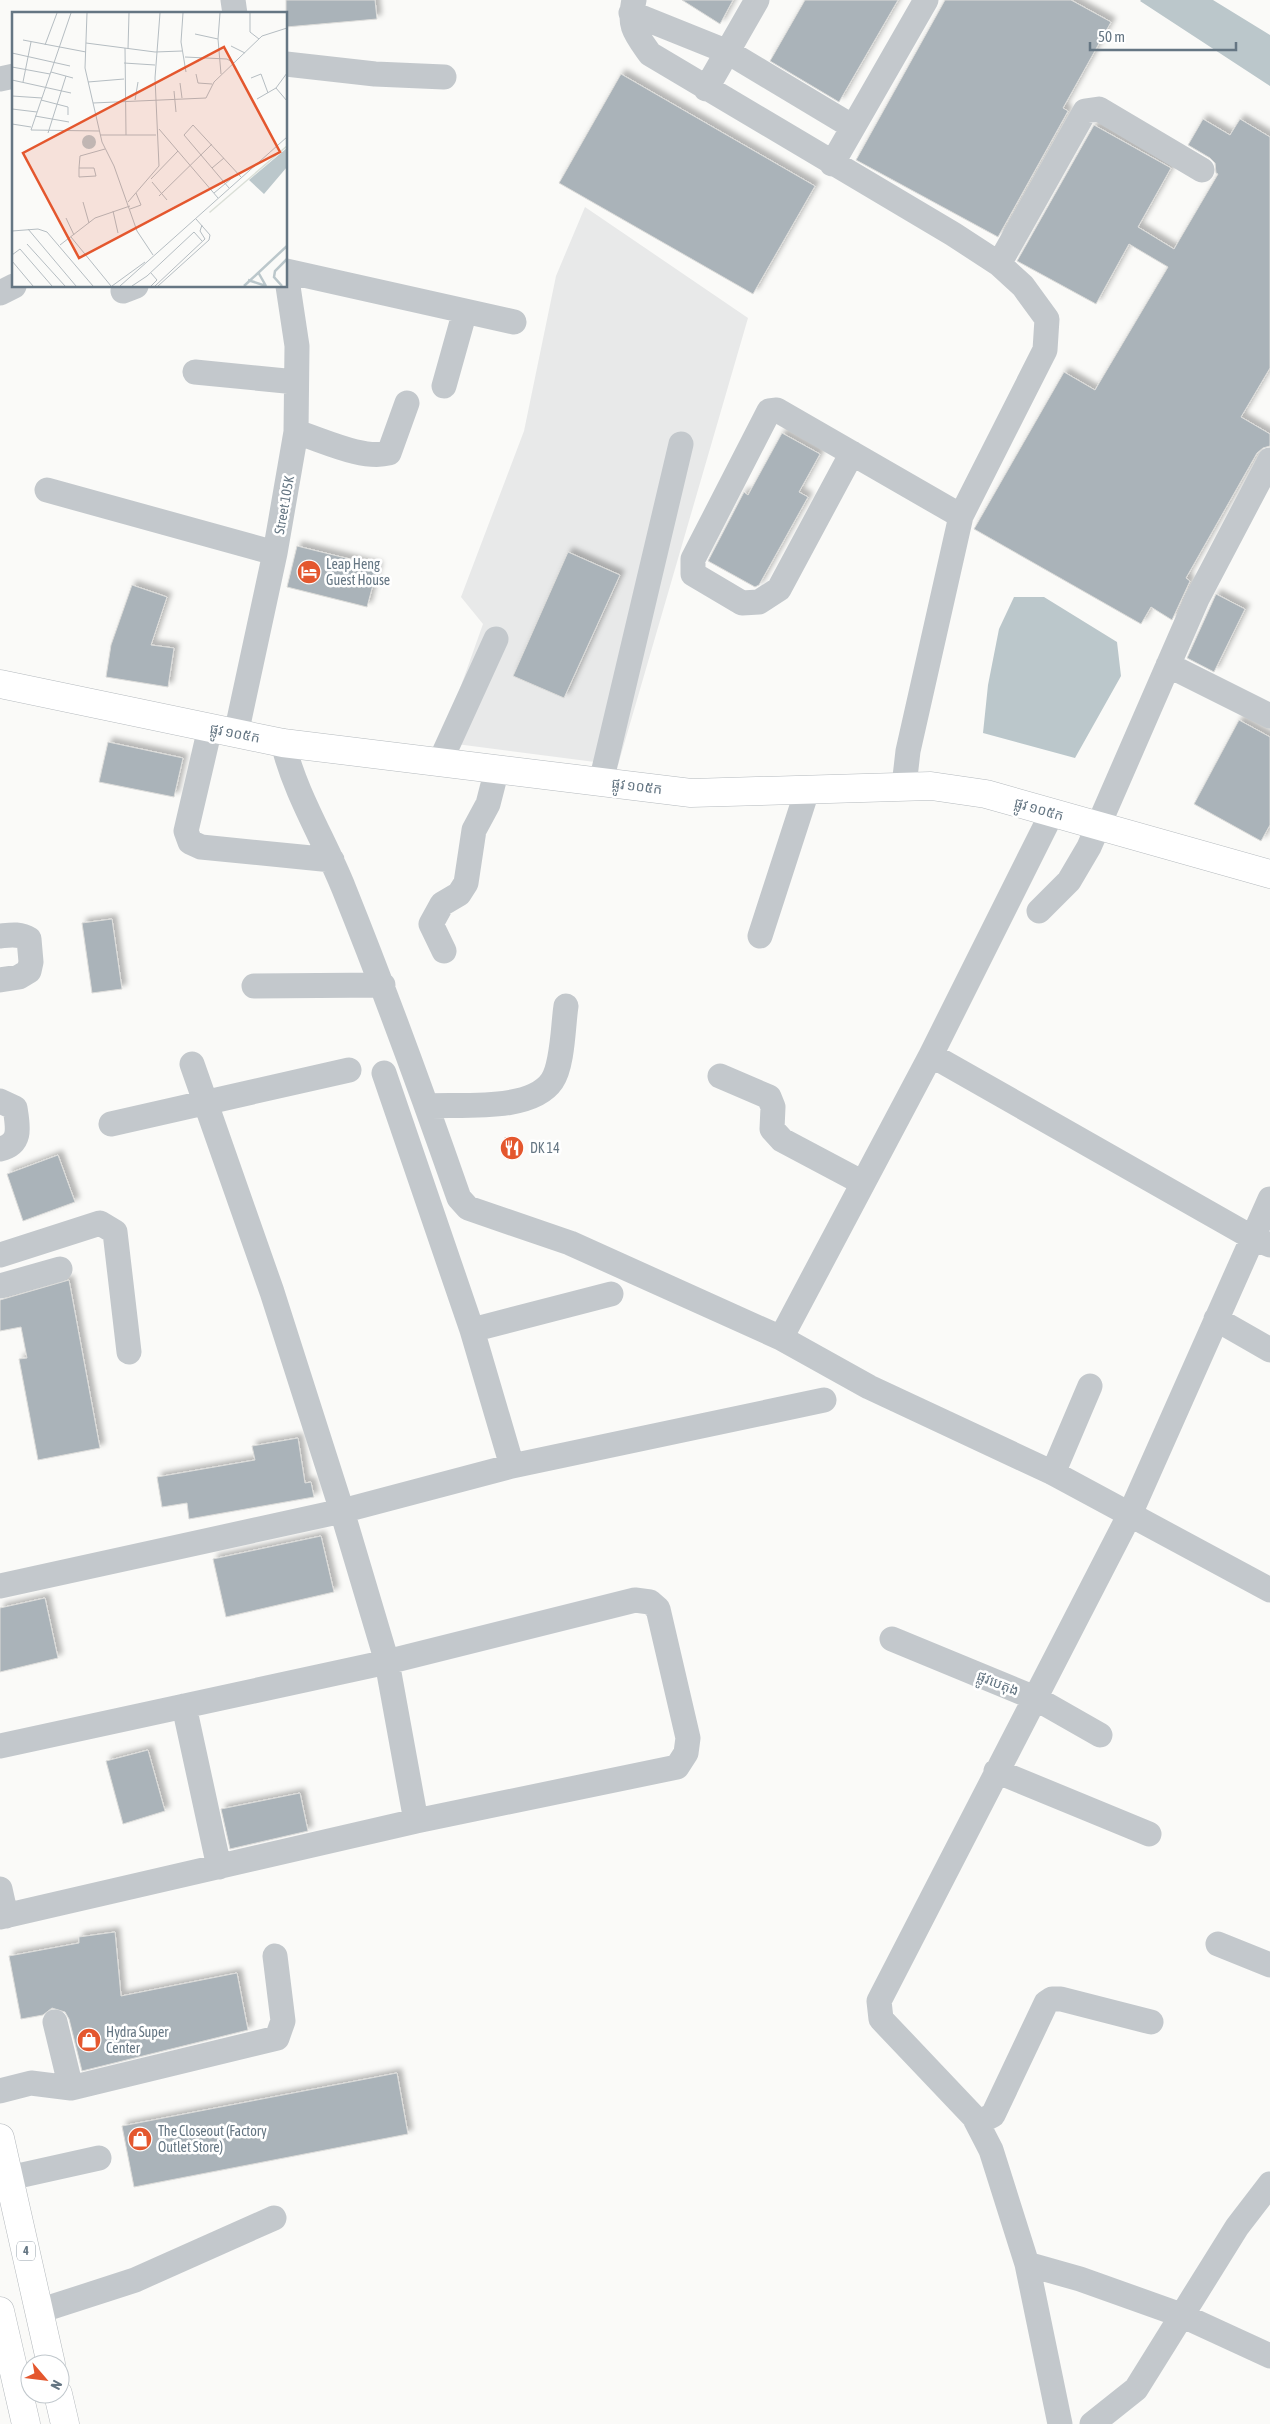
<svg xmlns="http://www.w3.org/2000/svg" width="1270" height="2424" font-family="'Asap Condensed','Noto Sans Khmer',sans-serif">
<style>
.built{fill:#e8e9e9}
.water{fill:#bbc7cb}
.building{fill:#aab3b9;stroke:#dcdcda;filter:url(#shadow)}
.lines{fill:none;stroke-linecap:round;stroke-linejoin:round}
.major-casing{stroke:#b5babe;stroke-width:29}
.highway-casing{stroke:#b4b9bd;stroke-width:29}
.minor{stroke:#c3c8cc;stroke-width:25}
.major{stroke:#fff;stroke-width:28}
.highway{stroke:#fff;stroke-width:28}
.labels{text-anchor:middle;stroke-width:5;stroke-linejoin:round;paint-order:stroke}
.shield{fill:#fff;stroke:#939fa8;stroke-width:1}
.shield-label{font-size:12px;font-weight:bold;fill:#657683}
.street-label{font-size:14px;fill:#657683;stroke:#fff}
.poi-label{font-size:14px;fill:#657683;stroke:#fff;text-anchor:start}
.inset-river{fill:none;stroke:#bbc7cb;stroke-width:2.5}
.inset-road{fill:none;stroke:#b5bdc2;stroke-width:1}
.view{fill:#e4572e;fill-opacity:0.15;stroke:#e4572e;stroke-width:2.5}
.inset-edge{fill:none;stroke:#657683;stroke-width:2.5}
</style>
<defs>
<filter id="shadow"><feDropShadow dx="4.5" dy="-4.5" stdDeviation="2.5" flood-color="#0004"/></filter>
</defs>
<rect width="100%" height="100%" fill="#fafaf8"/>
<path class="built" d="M585,207L748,318L618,765L441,742L483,624L461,597L524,431L556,276Z"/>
<path class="water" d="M1141,0H1213L1270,35V86L1140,1Z
M1014,597H1044L1117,642L1121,676L1075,758L983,733L988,685L999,629Z"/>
<path class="building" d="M286,0H375L377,19L286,27Z
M682,0H733L720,24Z
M805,0H898L839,102L770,61Z
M945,0H1071L1111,22L1063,108L1068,111L998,237L856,160Z
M621,74L815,186L753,294L559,183Z
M1203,119L1230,135L1240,119L1270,137V368L1241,417L1270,434V446L1263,448L1257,453L1186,578L1190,581L1172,620L1151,607L1141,624L974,529L1064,372L1095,390L1168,267L1129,244L1096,304L1017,261L1094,125L1171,168L1138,227L1174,249L1218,174L1216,173L1215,163L1210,158L1188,145Z
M782,433L820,454L799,492L808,497L759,585L755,587L708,561L744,492L748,495Z
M297,546L378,566L367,607L287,587Z
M568,552L620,575L564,698L513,676Z
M132,585L167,597L151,645L174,648L168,687L106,677L111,645Z
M1216,594L1245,609L1214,672L1187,658Z
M1239,720L1270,737V825L1261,841L1194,804Z
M108,742L183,758L174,797L99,782Z
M112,919L122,989L92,993L82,923Z
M58,1155L75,1202L23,1221L7,1174Z
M69,1280L100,1448L38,1460L19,1359L27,1358L21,1327L0,1331V1300Z
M298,1438L305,1483L311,1482L314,1497L189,1519L187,1503L162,1507L157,1477L255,1460L252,1446Z
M321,1536L334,1592L226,1617L213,1559Z
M45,1598L58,1658L0,1672V1608Z
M148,1750L165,1811L123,1824L106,1761Z
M300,1793L308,1831L230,1849L221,1809Z
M115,1932L121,1996L237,1973L248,2030L82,2071L69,2019L65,2012L52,2008L43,2015L21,2019L9,1956L79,1943V1937Z
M397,2073L408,2134L134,2187L122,2126Z"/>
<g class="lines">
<g class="major-casing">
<path id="major" d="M0,684L283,743L691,793L931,786L986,794L1270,874"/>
</g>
<g class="highway-casing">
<path id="highway" d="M0,2138L51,2364
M0,2311L26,2424
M58,2394L65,2424"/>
</g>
<path class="minor" d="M233,0L235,14
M634,0C628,26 635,33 650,54L953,234L999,264L1023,286L1047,319L1045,350L961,516L908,751L904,786
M631,13L728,52L853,127
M286,64L375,74L444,77
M0,79L14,76
M706,89L757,0
M832,164L926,0
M999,264L1085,111L1099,109L1202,170
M286,271L514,322
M123,291L136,286
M0,293L14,286
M195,372L296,382
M444,386L465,311
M296,432C323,440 362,460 389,453L407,403
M852,453L779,589L759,602L742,603L693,574V559L769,411L777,410L961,516
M47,490L275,553
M1168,665L1270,716
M210,728L186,831L190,842L201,847L332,860
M236,734L275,553L296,432L297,346L286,273
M283,743C295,794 325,841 344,889C385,991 423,1095 459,1198L468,1208L570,1243L781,1338L869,1387L1053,1473L1270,1590
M440,762L496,639
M601,782L681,444
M1039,911L1069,881L1089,847L1197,599L1270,460
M0,936C10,935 20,933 29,939L31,962L29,971L19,977L0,980
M760,936L807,791
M444,951L431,924L442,904L459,894L466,883L474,830L488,804L497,769
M254,986L383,985
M931,1055L1253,1238L1270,1245
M192,1064L272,1292L342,1511L387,1662L416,1821
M384,1073L472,1330L512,1466
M720,1076L769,1097L773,1107L772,1129L782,1140L863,1183
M0,1101L15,1108C18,1127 22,1144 0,1149
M427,1106C461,1104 531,1112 552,1081C563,1065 563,1025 566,1006
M111,1124L349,1070
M0,1255L100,1223L115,1232L129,1352
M0,1286L60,1269
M1216,1319L1270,1350
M472,1330L611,1294
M781,1338L931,1055L1052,813
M1053,1473L1090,1386
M0,1586L342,1511L512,1466L824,1400
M892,1639L1035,1698L1100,1735
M184,1706L219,1867
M0,1746L387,1662L635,1600L650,1602L658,1609L688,1738L686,1753L677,1767L416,1821L0,1917
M996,1771L1149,1834
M0,1889L6,1916
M1218,1944L1270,1965
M55,2022L71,2088
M0,2091L31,2083L71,2088L277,2038L283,2021L275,1956
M978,2123L993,2115L1046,2003L1052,1999H1061L1151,2022
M9,2178L99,2158
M1027,2264L1080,2279L1181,2315L1270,2356
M39,2311L135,2280L274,2218
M1060,2424L1027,2264L991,2150L974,2117L881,2019L879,2001L1130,1514L1270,1199
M1092,2424L1136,2389L1237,2227L1270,2184"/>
<use href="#major" class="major"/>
<use href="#highway" class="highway"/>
</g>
<defs>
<g id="hotel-disc" transform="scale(1.25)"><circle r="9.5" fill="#e4572e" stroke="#fff"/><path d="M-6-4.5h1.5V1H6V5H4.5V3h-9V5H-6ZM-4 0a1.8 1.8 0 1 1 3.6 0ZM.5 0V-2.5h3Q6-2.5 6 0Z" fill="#fff"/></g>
<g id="restaurant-disc" transform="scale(1.25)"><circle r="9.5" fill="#e4572e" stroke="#fff"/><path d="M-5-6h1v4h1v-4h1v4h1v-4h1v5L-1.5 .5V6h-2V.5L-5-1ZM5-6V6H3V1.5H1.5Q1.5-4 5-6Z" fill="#fff"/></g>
<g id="shop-disc" transform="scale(1.25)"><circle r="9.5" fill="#e4572e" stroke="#fff"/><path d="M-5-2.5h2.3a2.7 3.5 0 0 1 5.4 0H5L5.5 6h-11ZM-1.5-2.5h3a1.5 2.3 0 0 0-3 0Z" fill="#fff"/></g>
</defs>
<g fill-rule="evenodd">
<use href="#hotel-disc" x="309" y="572"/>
<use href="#restaurant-disc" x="512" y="1148"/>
<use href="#shop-disc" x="89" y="2040"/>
<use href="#shop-disc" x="140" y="2139"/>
</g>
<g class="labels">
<rect class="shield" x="17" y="2241.5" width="18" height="19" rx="4"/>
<g class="shield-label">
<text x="26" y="2255">4</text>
</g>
<g class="street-label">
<text transform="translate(284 505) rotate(-80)" y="5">Street 105K</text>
<text transform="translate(235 733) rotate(11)" y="5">ផ្លូវ ១០៥ក</text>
<text transform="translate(637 786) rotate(7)" y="5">ផ្លូវ ១០៥ក</text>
<text transform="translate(1039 809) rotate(16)" y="5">ផ្លូវ ១០៥ក</text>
<text transform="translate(998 1683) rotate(22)" y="5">ផ្លូវបេតុង</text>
</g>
<g class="poi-label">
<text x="326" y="569">Leap Heng<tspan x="326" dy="16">Guest House</tspan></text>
<text x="530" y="1153">DK 14</text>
<text x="106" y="2037">Hydra Super<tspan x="106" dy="16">Center</tspan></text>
<text x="158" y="2136">The Closeout (Factory<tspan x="158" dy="16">Outlet Store)</tspan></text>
</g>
</g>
<g transform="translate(12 12)">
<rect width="275" height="275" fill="#fafaf8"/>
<path d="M275,133V135L198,201L197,200Z" fill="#dadfd7"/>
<path d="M70 130a7 7 0 1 1 14 0a7 7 0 1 1-14 0ZM275,136V155L252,182L237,168Z" fill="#bbc7cb"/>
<path class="inset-river" d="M246,260L254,274M236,268L254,274M232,274L275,234M270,274L262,265L263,259L275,247"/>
<path class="inset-road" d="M59,1L19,118L87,119M75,1L73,56L90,130L102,154L125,219L141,243M171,1L169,30L174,60M208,1L206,27L209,62M238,1V20L247,27M183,22L206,27M11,28L74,40M74,31L143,40L170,39M33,33L45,1M219,34L233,41M113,36L114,123M116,37L117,1M0,41L58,54M173,45L215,47L222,51M112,51L143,53M0,55L38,62M39,60L61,66M184,62L186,71L200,72M239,66L249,62L256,81M0,68L59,81M11,70L19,30M76,70L112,67M168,71L170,86M264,76L275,89M162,79L164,100M0,84L30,86M245,87L264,76L275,61M29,88L56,95V103M123,88L126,70M81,91L194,86L202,70L250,24L275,16M0,97L25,100M23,104L57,110M0,112L19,115M147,117L206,186M36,121L54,64M88,123H144M67,156H82L84,164L67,165V156L68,144L93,137M200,156L212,146M139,167L166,139M140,170L155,188M217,176L172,123L181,113L229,165M202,181L225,162M147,184L200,132M71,190L77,211M116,190L147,154L143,66L148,1M118,197L129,193L124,181M101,199L106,221M54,206L62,223M16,217L64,274M0,219L26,217L35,220L81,274M59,225L99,274M15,232L53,274M48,233L83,206L118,194M0,243L8,237L40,274M0,249L21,274M100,274L133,250M108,274L275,125M120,274L135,264L182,220L190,229M139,274L145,268L139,261M143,274L193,227L188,219L190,213M146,274L197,228L198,223L184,207"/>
<path class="view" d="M212,35L268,140L67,246L11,141Z"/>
<rect width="275" height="275" class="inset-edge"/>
</g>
<g transform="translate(45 2379) rotate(118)"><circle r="24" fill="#ffffff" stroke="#c1c8cd"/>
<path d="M0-4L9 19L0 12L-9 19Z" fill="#e4572e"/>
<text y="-8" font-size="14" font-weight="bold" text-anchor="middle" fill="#657683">N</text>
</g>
<path d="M1090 42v8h146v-8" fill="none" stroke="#657683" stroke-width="2.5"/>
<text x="1098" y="42" font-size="15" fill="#657683" stroke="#ffffff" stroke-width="4" paint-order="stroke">50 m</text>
</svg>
